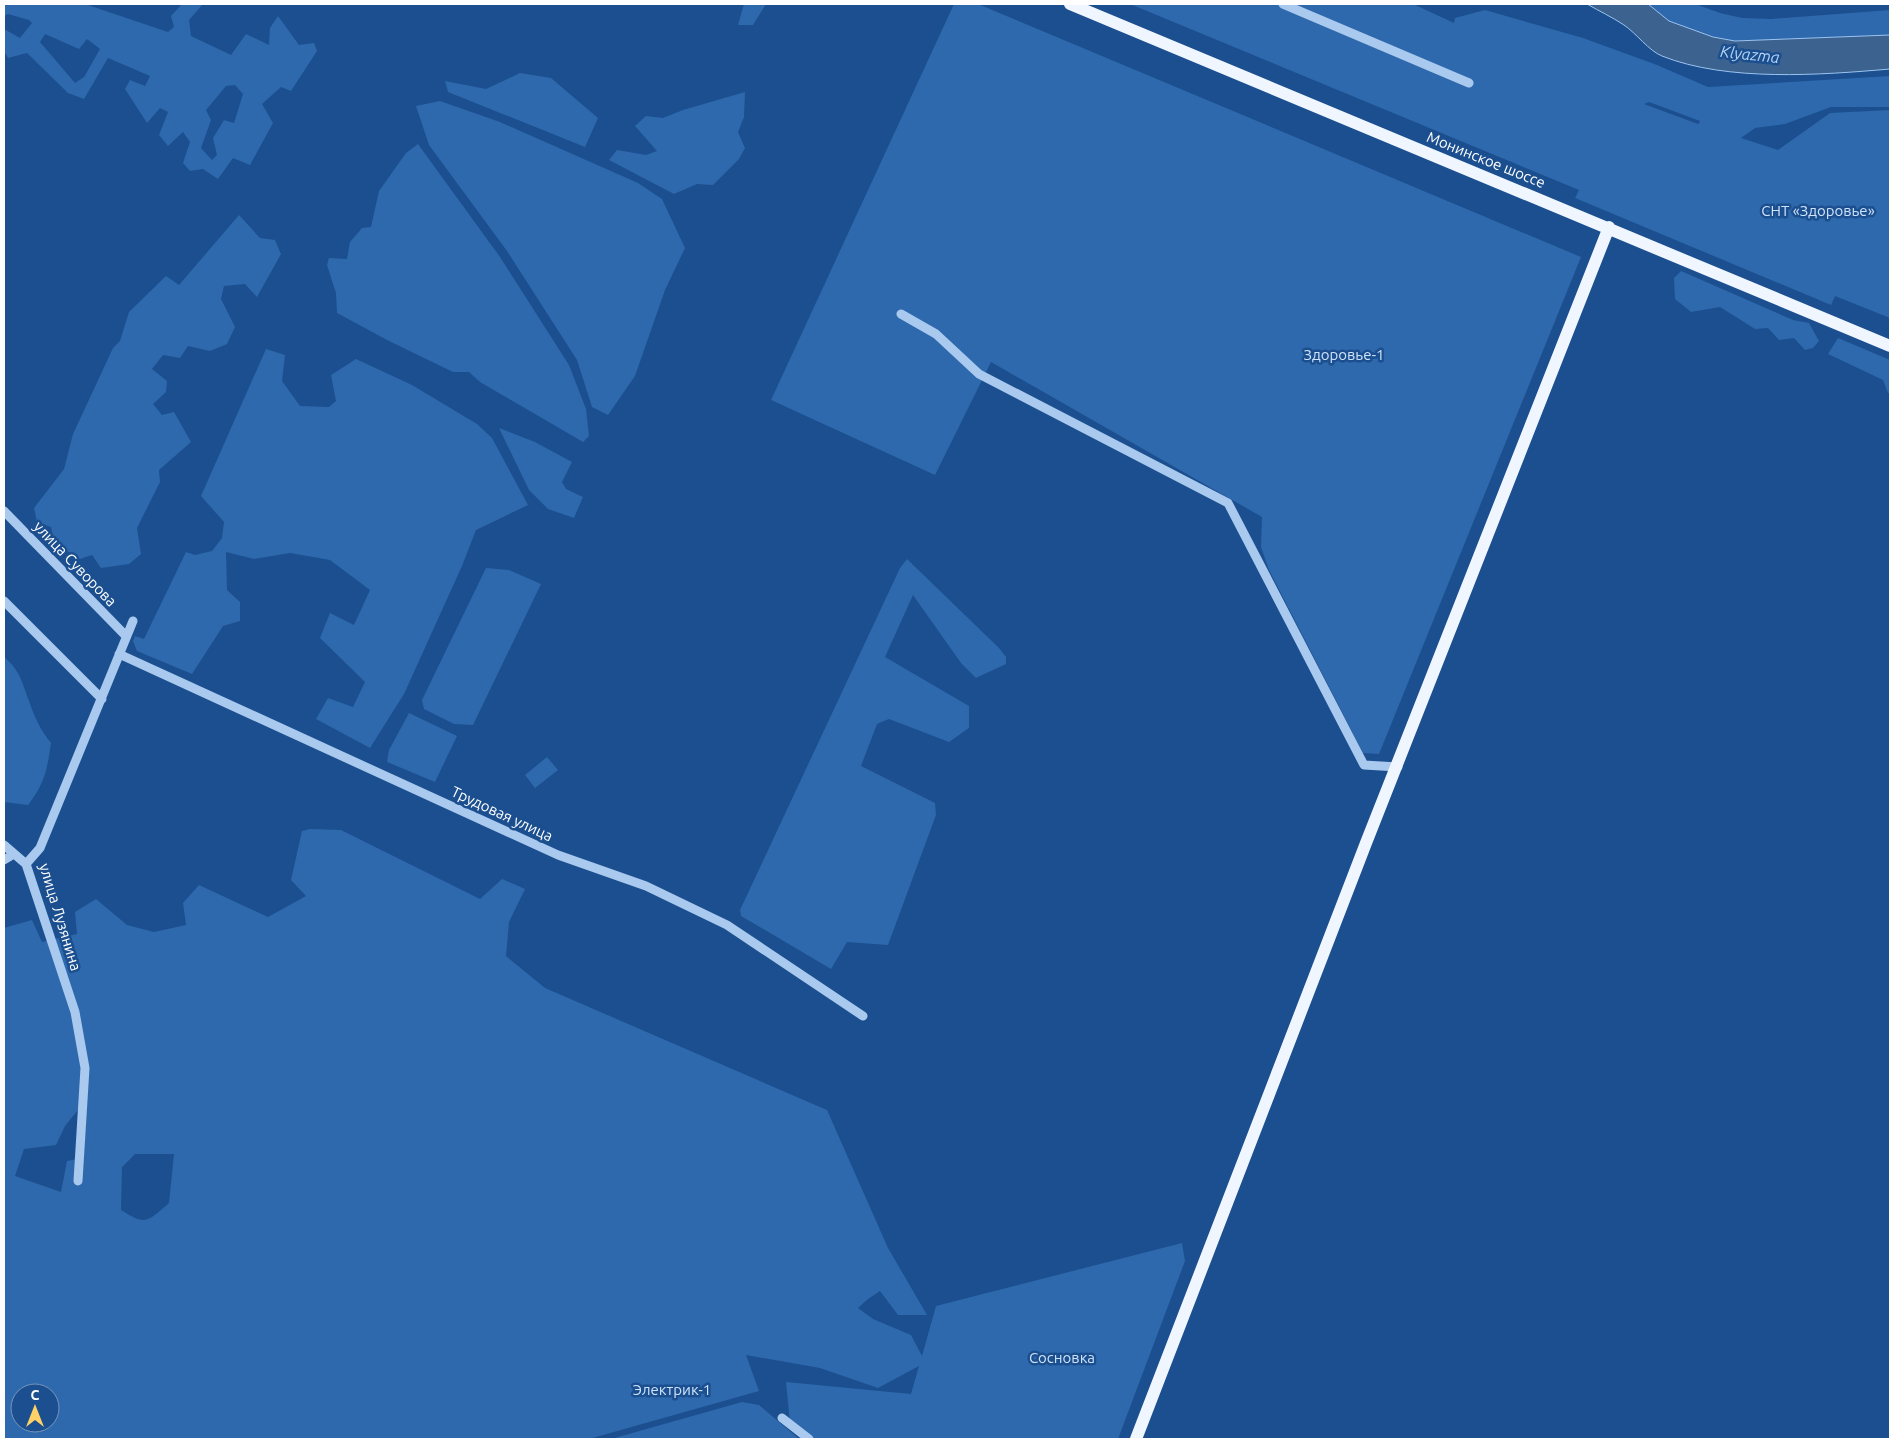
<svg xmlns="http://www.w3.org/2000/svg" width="1894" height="1443" font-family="Ubuntu,sans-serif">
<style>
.green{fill:#2e69ad;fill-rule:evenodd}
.water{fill:#3c6290;stroke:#9cc4f0}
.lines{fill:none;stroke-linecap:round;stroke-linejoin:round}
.minor{stroke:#a9c9ee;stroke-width:9}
.major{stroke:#f0f6ff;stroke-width:12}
.labels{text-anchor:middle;stroke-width:5;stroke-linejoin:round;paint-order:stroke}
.street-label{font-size:15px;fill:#fff;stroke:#1b4f8f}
.park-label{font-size:15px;fill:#cfe3fa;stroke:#1b4f8f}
.water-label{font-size:16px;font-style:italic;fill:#b5d3f5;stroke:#1b4f8f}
</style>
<rect width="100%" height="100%" fill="#1b4f8f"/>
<path class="green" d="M4,4H85L168,32L174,27L171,16L182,4H203L189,20L191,36L231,55L246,34L269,45L270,28L278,16L299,45L314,43L317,51L291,91L281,87L262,104L273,123L250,165L233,158L218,179L203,169L190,171L183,163L190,142L183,132L168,146L159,135L168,112L160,108L147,123L125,89L130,80L145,86L150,76L108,58L84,99L68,93L27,53L8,58L4,51V29L20,38L32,23L29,20L8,14L4,16ZM45,34L79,49L87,39L100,49L84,77L75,83L40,42ZM235,85L243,94L234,123L224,120L213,138L217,155L212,160L201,148L211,120L206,110L226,86Z
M744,4H766L753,25H738Z
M954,4H978L1581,257L1379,754L1363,753L1269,570L1261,547L1262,517L991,362L935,475L771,400Z
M1130,4H1413L1454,23L1455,18L1485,10L1583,38L1657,65L1708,87L1890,76V107H1831L1785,124L1755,128L1741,138L1778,150L1830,113L1890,110V318L1835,296L1831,305L1575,198L1579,190ZM1649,102L1700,121V122L1698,124L1644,104Z
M1648,4H1695L1720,13L1742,18L1771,19L1890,10V35L1735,41L1713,37L1669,21Z
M520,73L551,78L598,118L585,147L448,92L445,81L486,89Z
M745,92L744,117L738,132L745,148L739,159L713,185L697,184L674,194L609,160L617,150L646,155L657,151L635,126L646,116L663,118L683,110Z
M440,101L500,122L638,183L662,199L685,248L665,290L635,376L608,415L592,407L577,360L507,251L429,145L416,106Z
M418,144L500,257L569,365L586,409L589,436L583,442L480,382L469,372H453L387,340L337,313L336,293L327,265L329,258L347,259L350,242L362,228L371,227L379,191L406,153Z
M239,215L260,238L275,240L281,254L257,297L245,284L224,286L221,299L235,327L227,344L210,351L188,346L180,358L163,355L152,369L167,381L166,392L153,404L162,415L174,412L191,442L159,470L160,482L137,528L141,554L129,564L101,568L92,555L80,559L54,543L51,527L37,522L34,508L64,469L73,434L113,348L120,341L129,312L166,276L179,285Z
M1681,271L1793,320L1809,323L1819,341L1813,348L1805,350L1794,338L1779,340L1768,328L1755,329L1720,307L1691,312L1675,299L1674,278Z
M1838,338L1890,360V393H1888L1883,380L1828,354Z
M266,349L285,355L282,381L300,406L329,407L336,401L331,375L356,359L412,385L477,424L492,438L528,505L476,530L462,566L404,694L370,748L316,719L328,698L353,707L365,682L320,638L330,613L354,625L370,590L330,560L290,553L254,559L226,552L227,590L240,602V621L223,626L192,674L137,651L133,641L135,636L144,639L186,552L195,555L212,551L222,538L224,522L201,496Z
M499,428L535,442L572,462L562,482L566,489L583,497L574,518L548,509L529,490Z
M907,559L999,648L1006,657V664L976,678L961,663L913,595L885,657L969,706V728L949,742L889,719L877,724L861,766L935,803L936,815L888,945L847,942L831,969L741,916L740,910L900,568Z
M486,568L509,570L541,584L473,725L454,724L424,709L422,700Z
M4,657C20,670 22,682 29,701C34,716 41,731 51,743C47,770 45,783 28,805L4,802Z
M409,713L457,736L435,782L387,762L389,750Z
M547,757L558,770L535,788L525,775Z
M310,829L341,830L480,899L502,879L525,889L509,922L506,956L545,988L827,1110L888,1248L927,1315H898L880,1291L868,1299L858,1308L873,1319L911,1335L922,1356L936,1306L1182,1243L1185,1261L1118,1439H812L790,1423L786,1382L911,1394L919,1366L878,1388L820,1368L746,1355L759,1391L589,1439H4V928L32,920L42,942L77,934L75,912L96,899L127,925L154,932L186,925L183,903L199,885L268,917L306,896L291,880L302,831ZM78,1110L77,1159L67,1161L61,1192L15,1176L24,1149L56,1145L65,1126ZM135,1154H174L169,1203C147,1222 146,1226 121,1210L122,1167ZM20,1393H50V1423H20Z
M742,1402L759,1405L799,1439H611Z"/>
<path class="water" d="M1587,4H1648L1669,21L1713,37L1735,41L1890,35V69C1821,75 1727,82 1662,56C1649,51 1636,33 1624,25C1612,17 1599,11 1587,4Z"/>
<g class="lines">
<path class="minor" d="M1283,4L1469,83
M901,314L936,334L979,374L1228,503L1364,765L1398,767
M4,511L126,636
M4,601L102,699
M119,654L558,855L646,886L727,925L863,1016
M4,845L26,864
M4,860L14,854
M78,1181L85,1068L75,1012L26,864L40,848L133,621
M782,1418L809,1439"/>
<path class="major" d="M1070,4L1890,346
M1136,1439L1366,843L1609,227"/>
</g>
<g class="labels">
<g class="street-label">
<text transform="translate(1486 160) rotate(22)" y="5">Монинское шоссе</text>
<text transform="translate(75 564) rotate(46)" y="5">улица Суворова</text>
<text transform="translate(502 814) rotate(25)" y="5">Трудовая улица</text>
<text transform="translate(60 917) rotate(73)" y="5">улица Лузянина</text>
</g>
<g class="park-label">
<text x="1818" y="216">СНТ «Здоровье»</text>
<text x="1344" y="360">Здоровье-1</text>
<text x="1062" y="1363">Сосновка</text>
<text x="672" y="1395">Электрик-1</text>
</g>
<g class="water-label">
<text transform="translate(1750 54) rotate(6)" y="6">Klyazma</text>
</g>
</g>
<rect width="1894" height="1443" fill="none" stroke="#ffffff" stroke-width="10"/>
<g transform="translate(35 1408)"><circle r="24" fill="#1b4f8f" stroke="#7695bc"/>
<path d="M0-4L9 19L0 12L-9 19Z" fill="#ffd166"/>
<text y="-8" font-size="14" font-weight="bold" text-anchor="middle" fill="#ffffff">С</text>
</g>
</svg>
